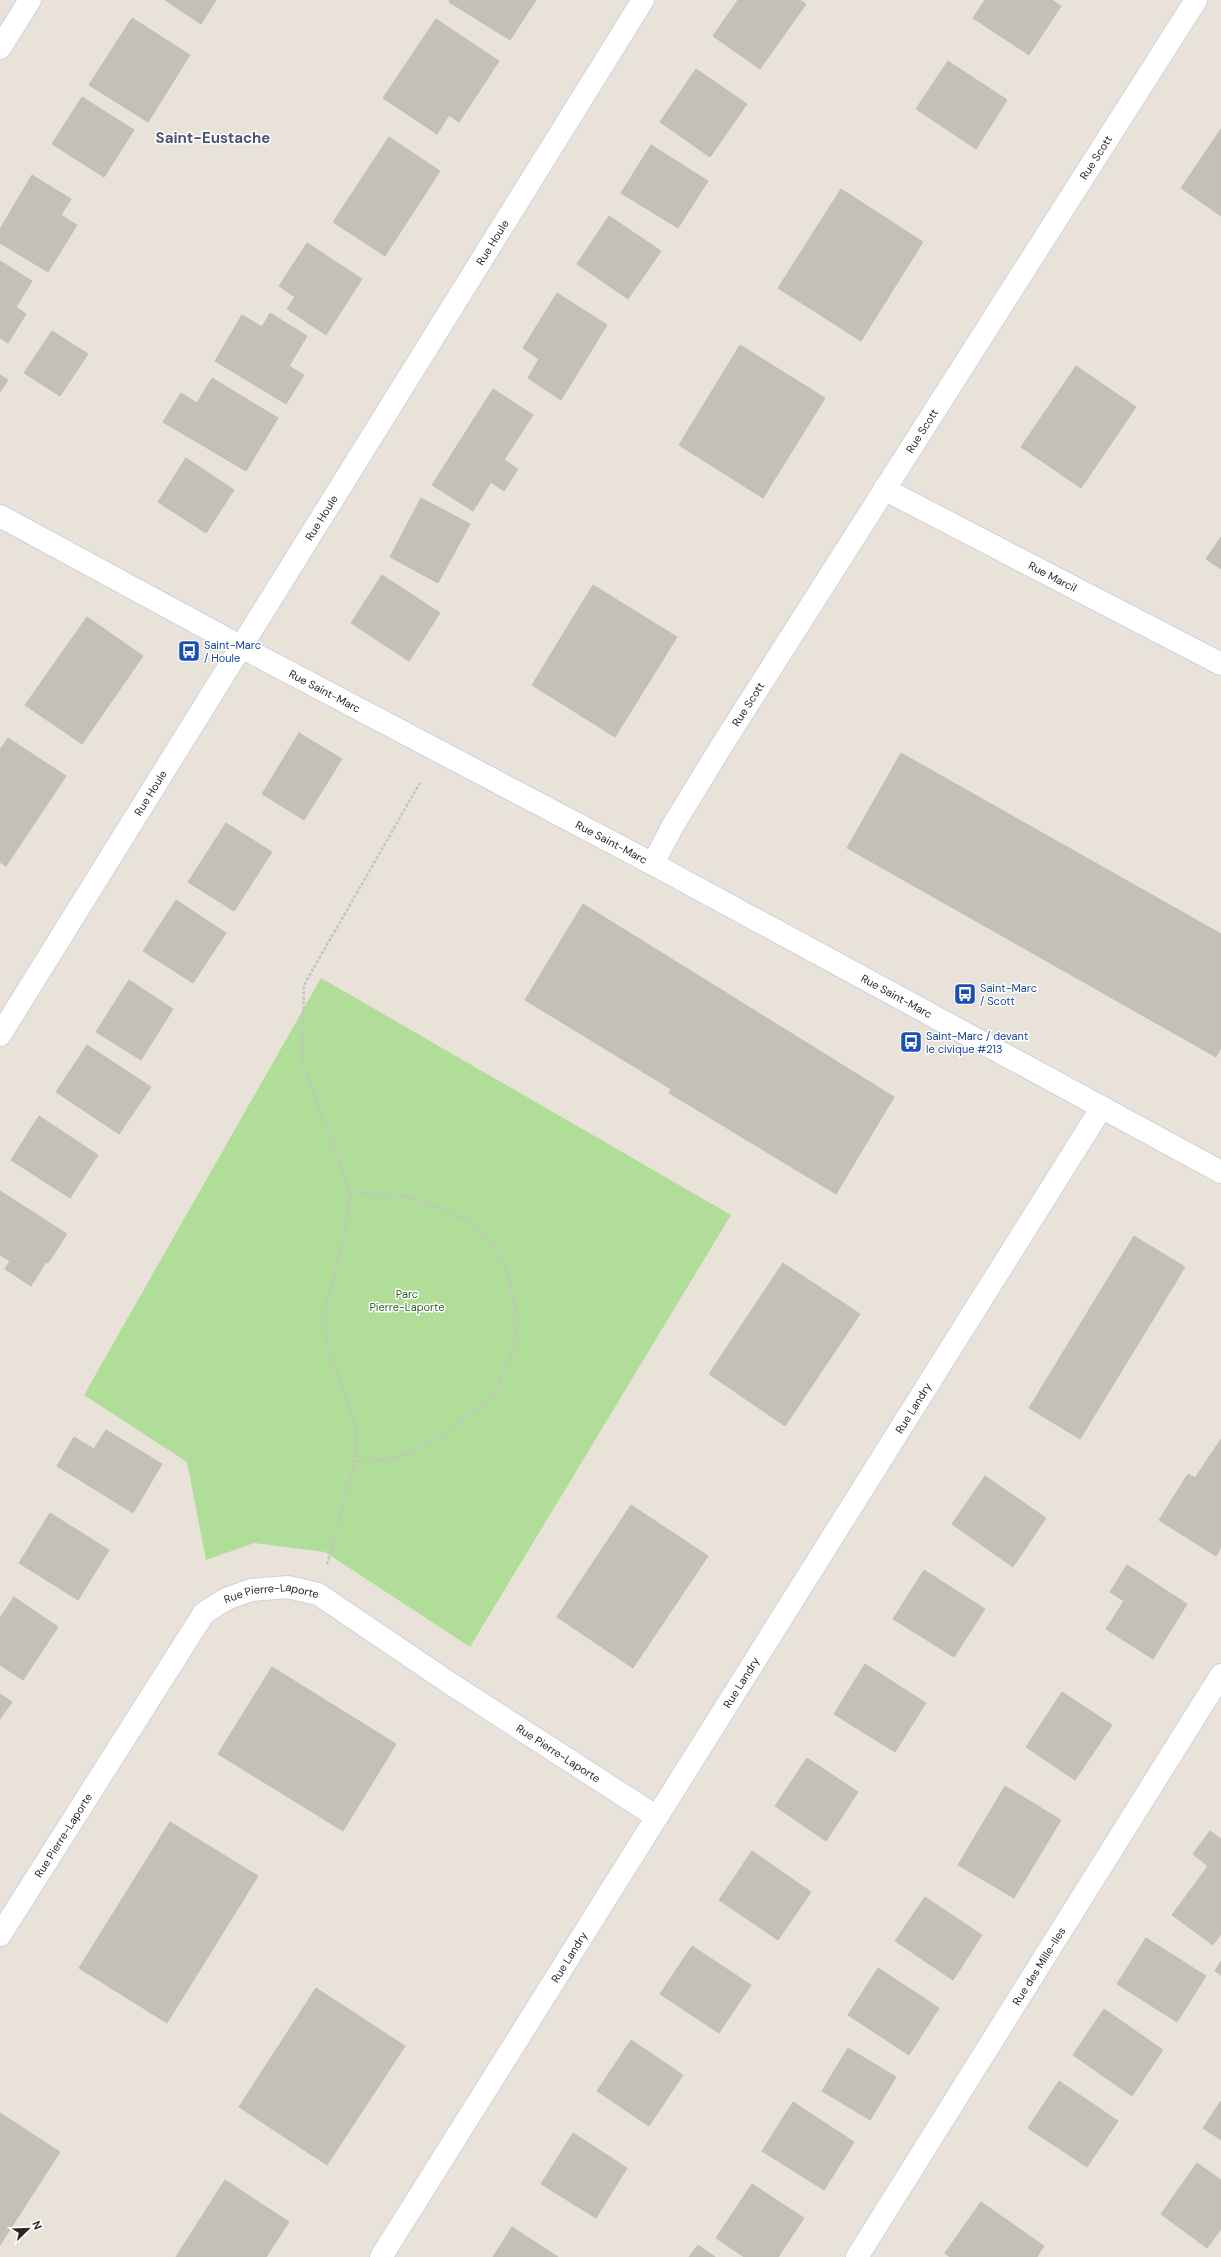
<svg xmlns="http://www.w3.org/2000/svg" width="1221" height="2257" font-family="'DM Sans',sans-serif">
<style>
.green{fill:#b0dd98}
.building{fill:#c4bfb9;stroke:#c3bdb3}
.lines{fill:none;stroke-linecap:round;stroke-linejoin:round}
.minor-casing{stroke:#ced2df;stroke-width:24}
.path{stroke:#c3c3c3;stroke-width:2.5;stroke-dasharray:3 2;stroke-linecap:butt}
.minor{stroke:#fff;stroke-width:22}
.labels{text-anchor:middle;stroke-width:3;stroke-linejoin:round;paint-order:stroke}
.street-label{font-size:11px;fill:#272727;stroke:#fff}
.transit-label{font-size:11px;fill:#164399;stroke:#fff;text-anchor:start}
.park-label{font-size:11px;fill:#2b5d1d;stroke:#fff}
.district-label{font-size:15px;font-weight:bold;fill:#4b5274;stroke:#fff}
</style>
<rect width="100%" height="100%" fill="#e9e2d9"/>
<path class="green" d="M321,978L731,1215L470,1647L325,1552L254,1543L206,1560L187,1462L84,1395Z"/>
<path class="building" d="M165,0H216L201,24Z
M450,0H536L510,40L449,2Z
M738,0H800L806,4L760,69L713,36Z
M985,0H1052L1061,6L1029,55L973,18Z
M132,18L190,55L148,122L89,85Z
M436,19L499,61L459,122L449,115L437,134L383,98Z
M948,61L1007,100L976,149L916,109Z
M696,69L747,104L710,157L660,122Z
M82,97L134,130L104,177L52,144Z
M1221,129V216L1181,188Z
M389,137L440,171L385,256L333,222Z
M651,145L708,181L678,228L621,193Z
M32,175L71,199L61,215L77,225L48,272L0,243V229Z
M841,189L923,242L861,341L778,288Z
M609,216L661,251L628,299L577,264Z
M307,243L362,279L326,335L287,309L295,297L279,286Z
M0,261L32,281L16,307L26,314L8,343L0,338Z
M557,293L607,325L561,400L528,378L539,359L523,348Z
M270,313L307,336L289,366L304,375L286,404L215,361L242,315L262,327Z
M52,331L88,354L60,396L24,373Z
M740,345L825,398L763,498L679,445Z
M1076,366L1136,407L1081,488L1021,447Z
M0,375L8,380L0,392Z
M212,378L278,418L246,471L163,422L181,393L197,403Z
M493,389L533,415L504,460L518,469L504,491L491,482L473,511L432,485Z
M186,458L234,490L206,533L158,502Z
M421,498L470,524L438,583L390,557Z
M1221,537V569L1206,559Z
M382,575L440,613L409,661L351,623Z
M593,585L677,637L615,737L532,685Z
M87,617L143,656L82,744L25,705Z
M299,733L342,759L304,820L262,794Z
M8,738L66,776L6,866L0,862V750Z
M901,753L1221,934V1048L1216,1057L847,848Z
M226,823L272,852L234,911L188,882Z
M176,900L226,933L193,983L143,951Z
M583,904L894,1097L836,1194L669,1093L671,1089L525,1000Z
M129,980L173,1009L141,1060L96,1032Z
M87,1045L151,1087L119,1134L56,1092Z
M39,1116L98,1155L70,1198L11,1160Z
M0,1191L67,1234L48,1263L46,1262L31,1286L5,1269L10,1261L0,1255Z
M1134,1236L1185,1267L1080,1439L1029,1408Z
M783,1263L860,1314L785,1426L709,1374Z
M106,1430L162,1464L133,1513L57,1466L74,1437L94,1449Z
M1221,1439V1547L1216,1556L1159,1520L1188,1474L1195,1478Z
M985,1476L1046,1518L1013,1567L952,1524Z
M631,1505L708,1556L633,1668L557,1617Z
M50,1513L109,1550L78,1600L19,1563Z
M1127,1565L1187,1604L1153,1659L1106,1629L1124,1601L1110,1592Z
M924,1570L985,1609L954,1657L893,1619Z
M14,1597L58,1627L23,1680L0,1665V1618Z
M865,1664L926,1703L895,1752L834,1714Z
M272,1667L396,1744L343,1831L218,1754Z
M1062,1692L1112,1725L1075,1780L1026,1747Z
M0,1694L12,1702L0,1719Z
M807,1758L858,1792L826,1841L775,1806Z
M1005,1786L1061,1820L1014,1898L958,1865Z
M170,1822L258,1876L167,2023L79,1968Z
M1210,1831L1221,1839V1934L1213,1945L1172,1915L1208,1866L1193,1854Z
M752,1851L811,1892L778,1940L719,1900Z
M925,1897L982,1935L953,1980L895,1941Z
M1146,1938L1206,1976L1177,2022L1117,1984Z
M692,1946L751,1985L719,2033L660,1994Z
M1221,1961V1975L1215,1971Z
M878,1968L939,2008L909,2055L848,2015Z
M316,1988L405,2046L327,2165L239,2107Z
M1104,2009L1163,2050L1132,2096L1073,2055Z
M631,2040L683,2075L649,2126L597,2091Z
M848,2048L896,2077L870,2120L822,2091Z
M1059,2081L1118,2121L1087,2167L1028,2128Z
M1221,2101V2140L1203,2128Z
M793,2102L854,2142L824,2190L762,2151Z
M0,2113L60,2152L0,2245Z
M573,2133L627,2168L596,2218L541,2184Z
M1197,2163L1221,2180V2229L1207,2248L1161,2214Z
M225,2180L289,2222L266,2257H176Z
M752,2184L804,2218L778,2257H744L716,2238Z
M981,2202L1044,2246L1037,2257H950L945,2253Z
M512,2227L558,2257H493Z
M698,2245L715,2257H689Z"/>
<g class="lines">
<g class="minor-casing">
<g id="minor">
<path d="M0,48L30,0"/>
<path id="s1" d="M884,489L1221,664"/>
<path id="s2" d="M0,516L264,659L653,864L1221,1172"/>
<path id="s3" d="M653,864L672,827L724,742L1196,0"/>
<path id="s4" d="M0,1035L643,0"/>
<path id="s5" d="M0,1935L204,1613L226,1599L251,1590L288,1587L318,1594L451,1684L657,1817"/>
<path id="s6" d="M381,2257L1102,1107"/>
<path id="s7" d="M857,2257L1221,1675"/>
</g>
</g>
<path class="path" d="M350,1193L405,1196L439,1207L467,1221L488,1240L507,1271L515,1306V1348L492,1397L442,1437L395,1459L355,1462
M327,1564L355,1462L357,1429L326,1343L325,1309L345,1233L350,1193L302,1060L304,985L421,781"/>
<use href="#minor" class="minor"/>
</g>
<defs>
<g id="bus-square" transform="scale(1.15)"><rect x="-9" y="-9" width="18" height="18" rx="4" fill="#1a4fb4" stroke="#fff"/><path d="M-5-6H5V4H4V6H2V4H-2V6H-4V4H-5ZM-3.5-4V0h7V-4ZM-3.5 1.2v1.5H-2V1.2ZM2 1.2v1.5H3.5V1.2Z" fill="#fff"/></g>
</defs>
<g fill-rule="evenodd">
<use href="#bus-square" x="189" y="651"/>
<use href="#bus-square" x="965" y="994"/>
<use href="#bus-square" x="911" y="1042"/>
</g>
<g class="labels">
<g class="street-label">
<text dy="4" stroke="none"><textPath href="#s3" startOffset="834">Rue Scott</textPath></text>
<text dy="4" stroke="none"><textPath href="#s4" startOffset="933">Rue Houle</textPath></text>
<text dy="4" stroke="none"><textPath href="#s3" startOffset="510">Rue Scott</textPath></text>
<text dy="4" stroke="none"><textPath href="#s4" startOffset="609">Rue Houle</textPath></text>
<text dy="4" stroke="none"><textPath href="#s1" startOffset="190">Rue Marcil</textPath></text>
<text dy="4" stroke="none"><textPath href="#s2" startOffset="369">Rue Saint-Marc</textPath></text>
<text dy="4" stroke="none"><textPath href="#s3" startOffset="186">Rue Scott</textPath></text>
<text dy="4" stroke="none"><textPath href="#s4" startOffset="285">Rue Houle</textPath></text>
<text dy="4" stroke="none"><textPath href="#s2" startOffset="693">Rue Saint-Marc</textPath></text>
<text dy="4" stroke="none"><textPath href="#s2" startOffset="1017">Rue Saint-Marc</textPath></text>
<text dy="4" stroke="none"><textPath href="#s6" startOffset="1002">Rue Landry</textPath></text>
<text dy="4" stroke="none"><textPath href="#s5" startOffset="454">Rue Pierre-Laporte</textPath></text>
<text dy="4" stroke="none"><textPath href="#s6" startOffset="678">Rue Landry</textPath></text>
<text dy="4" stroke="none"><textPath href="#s5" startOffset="790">Rue Pierre-Laporte</textPath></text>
<text dy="4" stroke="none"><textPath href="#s5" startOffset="118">Rue Pierre-Laporte</textPath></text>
<text dy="4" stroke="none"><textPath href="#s6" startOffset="354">Rue Landry</textPath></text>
<text dy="4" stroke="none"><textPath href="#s7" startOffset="343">Rue des Mille-Iles</textPath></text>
</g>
<g class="transit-label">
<text x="204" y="649">Saint-Marc<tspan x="204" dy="13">/ Houle</tspan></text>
<text x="980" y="992">Saint-Marc<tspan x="980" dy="13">/ Scott</tspan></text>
<text x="926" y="1040">Saint-Marc / devant<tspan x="926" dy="13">le civique #213</tspan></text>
</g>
<g class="park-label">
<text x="407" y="1298">Parc<tspan x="407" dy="13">Pierre-Laporte</tspan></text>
</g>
<g class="district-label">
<text x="213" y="143">Saint-Eustache</text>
</g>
</g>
<g transform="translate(28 2229) rotate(67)" stroke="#ffffff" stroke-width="3" paint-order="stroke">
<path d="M0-3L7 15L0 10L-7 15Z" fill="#272727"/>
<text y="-6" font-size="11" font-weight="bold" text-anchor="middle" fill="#272727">N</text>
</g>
</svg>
